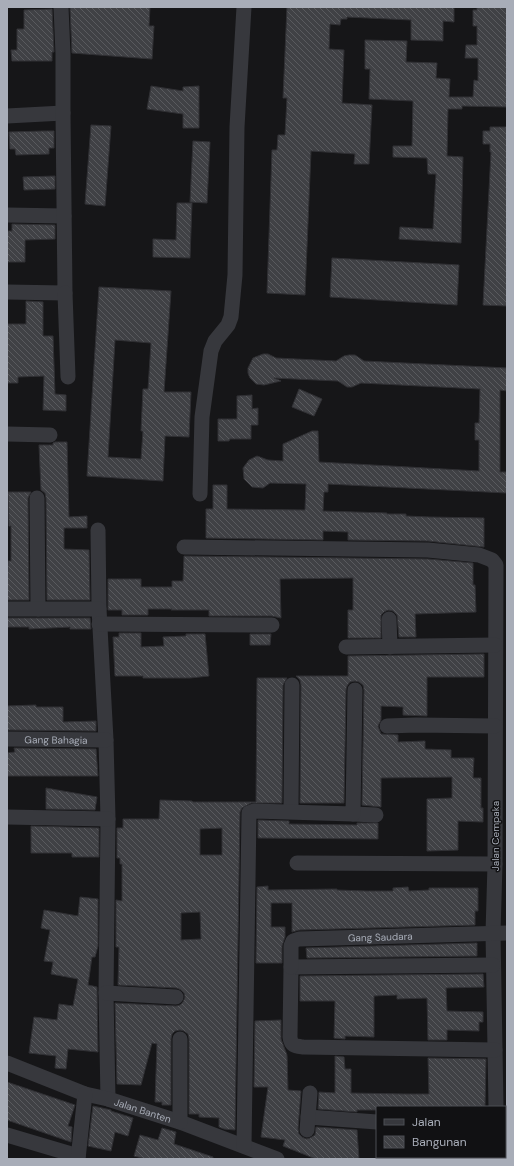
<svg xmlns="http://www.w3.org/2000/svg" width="514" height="1166" font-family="'DM Sans',sans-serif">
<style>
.building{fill:url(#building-back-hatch);stroke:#303034;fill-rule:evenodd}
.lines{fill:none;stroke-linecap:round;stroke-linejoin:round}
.street{stroke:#37383d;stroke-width:15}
.labels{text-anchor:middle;stroke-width:3;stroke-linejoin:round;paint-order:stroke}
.street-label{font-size:10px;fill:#a8adb8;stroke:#111113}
</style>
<defs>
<pattern id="building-back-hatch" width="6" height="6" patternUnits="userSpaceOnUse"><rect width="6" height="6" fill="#404145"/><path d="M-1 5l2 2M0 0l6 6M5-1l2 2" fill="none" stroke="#595a5e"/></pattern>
</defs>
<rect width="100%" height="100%" fill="#161618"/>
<path class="building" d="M70,7H150L149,26H154L152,59L72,53Z
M287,7H454V22L443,21V41L411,40V20L347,17V19H341L340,25L330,24L329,49L344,50L342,103L372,105L369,164H354L355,154L311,151L305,295L267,293L272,150H277L278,135H285L287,98H283Z
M477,7H507V107L462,106V109H448L447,156L463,157L461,243L399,239L400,227L433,229L436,174H428L427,158L393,157V146H412L413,101L369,99L370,69H365V40L407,41L406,62L437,63L436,78L450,79L449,97H473L474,80L478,81V58H465L466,45H477V26H473V10H477Z
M52,9L54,52H52V61H12L11,50H17V29H24V10Z
M151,86L183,91V87L199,86V128H183V114L147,109Z
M91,125L111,126L105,206L85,204Z
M490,127H507V306L483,305L491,152H490V144H483V131H490Z
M43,131H54V148H49V154L16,155L15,149H10L9,132Z
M193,141L210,142L207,203L190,202Z
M55,176V189L24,190L23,177Z
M177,203H192L190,258L153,257V239L176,240Z
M12,224L55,225V239L25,240V262H7V231H12Z
M332,258L459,265L457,305L330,297Z
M99,287L171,291L164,392H191L189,437L165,436L163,481L87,476ZM115,340L151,343L148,389H143L141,431H143L141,459L108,457Z
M26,301L43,302V336H53L55,394L66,395V411L43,410L44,376L18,377V383H7V324H26Z
M263,354H268L276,358L336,361L344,356L349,355H355L364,361L507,368V391L500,390V472H507V493L328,484V492H324L323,511L387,513V514H406V516L429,517L484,518V547L428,541L348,540V532L323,531V540L206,538V509H213V485H227V509L305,510L306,484L270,483L263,488L252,487L244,479L243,468L249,460L257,456L268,460L283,461V444L312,431H318L319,462L479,471V440H475V423H479L480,389L361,383L352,387H347L338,381L274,378L281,381L264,385L256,384L250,378L248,373V368L253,358Z
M299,389L322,399L314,416L292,407Z
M252,395V409L258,408V425H251V439H230L229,441H218V419H237V396Z
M55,442H67L69,517L87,516V528H64V549L89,550L90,600H47L46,498L45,493L41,490L39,445H53V443Z
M8,492H31L28,498L29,600H7L8,561H11V526H9Z
M184,556L428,559L473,563V585H475L476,612L415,614L416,637H399L397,615L393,611L388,610L384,612L381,615V638H348V610H353V578L280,579L281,618L272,616H209V610H171L172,609H148V615H122V610H108V579H141V587H172V581H183Z
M7,618H90L91,629H70V627L29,629V627H7Z
M119,633H141V647L164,646L163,637L186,636V634H205L209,676L190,678H143V676H115L113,637H119Z
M250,634H271L270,645H250Z
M484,654V677H427V716L403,715V707L381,706V720L378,726L381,734L398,735V742L425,741V749L451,750V758H474L473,778H481V808H483V822L458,821V850L427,851V799L452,798V777L381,778V807L362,805L364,690L363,685L359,682L355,681L350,682L347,686L346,690L344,803H300L301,685L300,680L296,676H348V656Z
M257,678H287L283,685L282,803H251L242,808L240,812L235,1130L224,1129L219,1127V1118L199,1117V1114H189V1039L188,1034L184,1031L180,1030L175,1031L172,1034L171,1039V1105H162V1102H155L157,1044L152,1043L141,1085L117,1084L115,1003L176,1006L180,1005L183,1002L185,997L184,993L181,990L177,988L118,985L119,947H116V900L122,901V864H120V858H117V828H123V819H159L160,800L192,801L193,802H256ZM222,828V855H200V829ZM200,912L201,939L181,940V913Z
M36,705V707H63V722L96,721V731L7,730V706Z
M14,748L96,749L98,776H7V753L15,752Z
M46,788L97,797L95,810L46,809Z
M258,820L289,821V824L357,825V823H378V839L258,838Z
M31,826L99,828V857H72V853H31Z
M268,886V890L337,889V890L366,891H393V888L408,887L409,891L429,890V888H478V911H475V925L299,930L292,932V903H271V927H285V937L282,946V963H256L257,887Z
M80,897L98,899V946L95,957H92L88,985L97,987L98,1052L68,1049L66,1069L55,1068L56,1056L29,1053L34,1017L57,1020L59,1004L73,1006L78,979L51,974L53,962L44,961L50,930L41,928L44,910L78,916Z
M477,943V956L307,958L306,948Z
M483,974L484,987L446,988L447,1011L483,1012V1022H479V1031L447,1030V1040H428L427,998L397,999V995L374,996V1037L345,1036V1039L334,1038L335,1001H300V976Z
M281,1020V1039L287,1055L288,1090L301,1091L298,1129L299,1134L302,1137L306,1139L310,1138L315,1135L316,1127L357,1130L359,1159H316L283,1146L285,1140L261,1137L268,1087H254L255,1021Z
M335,1056L344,1057L345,1069H351V1093L405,1094H429L428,1058L486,1059L485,1107H377V1110H357V1112L318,1109L319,1092L335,1093Z
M7,1082L75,1105L68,1126L72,1127L71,1142L7,1120Z
M93,1106L111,1110V1111L133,1118L128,1136L115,1132L111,1151L88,1146Z
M162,1128L176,1132L174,1144L213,1157V1159H146L134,1156L140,1135L158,1140Z"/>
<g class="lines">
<g class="street">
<path d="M7,116L63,113"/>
<path d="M7,215L64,216"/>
<path d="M7,292L65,293L63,113V54L61,7"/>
<path d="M65,293L68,377"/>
<path d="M7,434L50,435"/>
<path d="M200,494L202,417L211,351L215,341L228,325L231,317L235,275L237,127L244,7"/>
<path d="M37,498L38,609"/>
<path d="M98,530L99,609"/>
<path d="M184,547L428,550L479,555L492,560L496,565L495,864L493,933L496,1107"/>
<path d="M7,609H99L106,740L108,819L106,993L108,1099"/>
<path d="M389,619L390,647"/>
<path d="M99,624L272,625"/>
<path d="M346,647L495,645"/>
<path d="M387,726L416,725L495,726"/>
<path id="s1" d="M7,739L106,740"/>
<path d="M291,811L292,685"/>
<path d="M353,814L376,815"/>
<path d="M7,817L108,819"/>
<path d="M297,863L495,864"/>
<path d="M493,965L291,967L290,1037C291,1046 295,1046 303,1047L495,1050"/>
<path id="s2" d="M291,967V946L293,941L299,939L507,933"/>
<path d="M106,993L176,997"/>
<path id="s3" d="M7,1063L85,1094L108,1099L180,1122L277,1159"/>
<path d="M308,1117L377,1122"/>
<path d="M180,1122V1039"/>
<path d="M307,1130L310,1093"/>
<path d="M7,1135L78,1156"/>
<path d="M244,1146L249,813L254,811L353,814L355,690"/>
<path d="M505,1150H507"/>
<path d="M428,1157V1159"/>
<path d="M497,1157V1159"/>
<path d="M78,1159L85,1094"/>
</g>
</g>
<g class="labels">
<g class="street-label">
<text dy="4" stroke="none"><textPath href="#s1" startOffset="49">Gang Bahagia</textPath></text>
<text transform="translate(495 836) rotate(-90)" y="4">Jalan Cempaka</text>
<text dy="4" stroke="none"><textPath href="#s2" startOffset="114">Gang Saudara</textPath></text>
<text dy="4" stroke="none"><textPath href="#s3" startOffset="144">Jalan Banten</textPath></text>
</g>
</g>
<rect width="514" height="1166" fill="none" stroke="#a8adb8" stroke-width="16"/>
<rect x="376" y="1106" width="130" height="52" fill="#111113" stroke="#4d4f55"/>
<rect x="384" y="1119" width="20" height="6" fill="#37383d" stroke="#4d4f55"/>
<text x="412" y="1126" font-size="12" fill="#a8adb8">Jalan</text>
<rect x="384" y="1136" width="20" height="12" fill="url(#building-back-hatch)" stroke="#4d4f55"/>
<text x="412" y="1146" font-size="12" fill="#a8adb8">Bangunan</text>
</svg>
